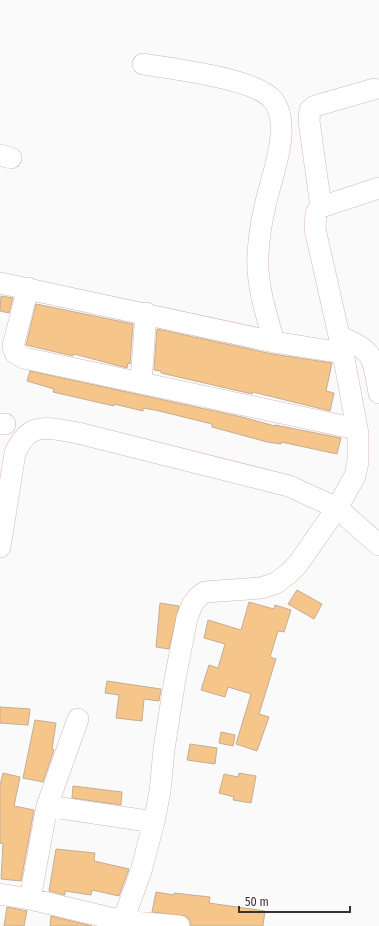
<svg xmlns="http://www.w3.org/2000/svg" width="379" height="926" font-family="'Fira Sans Condensed',sans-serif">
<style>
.building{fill:#f5c589;stroke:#c3ae94}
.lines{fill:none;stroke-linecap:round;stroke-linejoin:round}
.minor-casing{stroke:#dab6ab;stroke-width:22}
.minor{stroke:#fff;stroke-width:21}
</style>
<rect width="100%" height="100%" fill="#fafafa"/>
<path class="building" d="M1,296L13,298L9,313L0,311Z
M36,304L133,324L130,364L128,363L127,368L74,354L73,356L26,345Z
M157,329L272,354L332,363L326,391L334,393L330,411L253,392L252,394L161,373V371L154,370Z
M30,371L242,417L275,426V425L341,438L337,454L281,442V444L267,442L212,427V424L155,410L143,408V411L114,404V406L53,392L54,389L27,381Z
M297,590L322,604L314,619L288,604Z
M249,602L274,609L275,605L291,610L284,632L278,631L270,657L276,659L259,714L269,717L257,751L236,744L251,694L228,687L225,697L201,690L209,665L218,668L225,644L204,638L208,620L241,630Z
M160,603L179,606L169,649L156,647Z
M107,681L161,689L159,701L144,699L142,721L116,718L119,695L105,693Z
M0,707L30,709L28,725L0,723Z
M35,720L56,723L52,749L54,750L43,782L23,778Z
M221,732L235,735L233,746L219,743Z
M190,744L217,748L215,764L187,760Z
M3,773L20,777L14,806L34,810L21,881L1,879L3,844L0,843V785Z
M239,773L256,776L251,803L233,800L234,797L219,793L224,774L238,777Z
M73,786L122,792L121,805L72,798Z
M56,849L95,853L94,861L129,869L119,896L92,890L91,895L65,891V895L49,891Z
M156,892L174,895V893L210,897L209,903L265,911L263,926H191L190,921L186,916L152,912Z
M7,907L27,911L24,926H4Z
M51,916L92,926H50Z"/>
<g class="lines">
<g class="minor-casing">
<path id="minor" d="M143,64C172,69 255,78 273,100C294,127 269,181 264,211C261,224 259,239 258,253C256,284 266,313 274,342
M0,155L11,158
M321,207L309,121L310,110L315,106L374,89
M0,283L274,342L343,353
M28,288L13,346L15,353L24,358L357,429
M339,336C375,352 372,355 379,393
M141,382L146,313
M0,424H5
M0,547L15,453C30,420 47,428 78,433L289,486L337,508L379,545
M47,806L78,719
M0,894L30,899L123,921L179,926
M30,899L47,806L154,822
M123,921L141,871L154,822L160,791L164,749L175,679L187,618L192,605L198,597L205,592L261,588L276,583L288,574L298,564L337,508L355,476L358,462V434L343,353L315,229L316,213L321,207L379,188"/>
</g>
<use href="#minor" class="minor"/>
</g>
<path d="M239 906v6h111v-6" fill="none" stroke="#3e302b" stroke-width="2"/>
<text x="245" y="906" font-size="12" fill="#3e302b" stroke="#ffffff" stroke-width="3" paint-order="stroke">50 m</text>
</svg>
